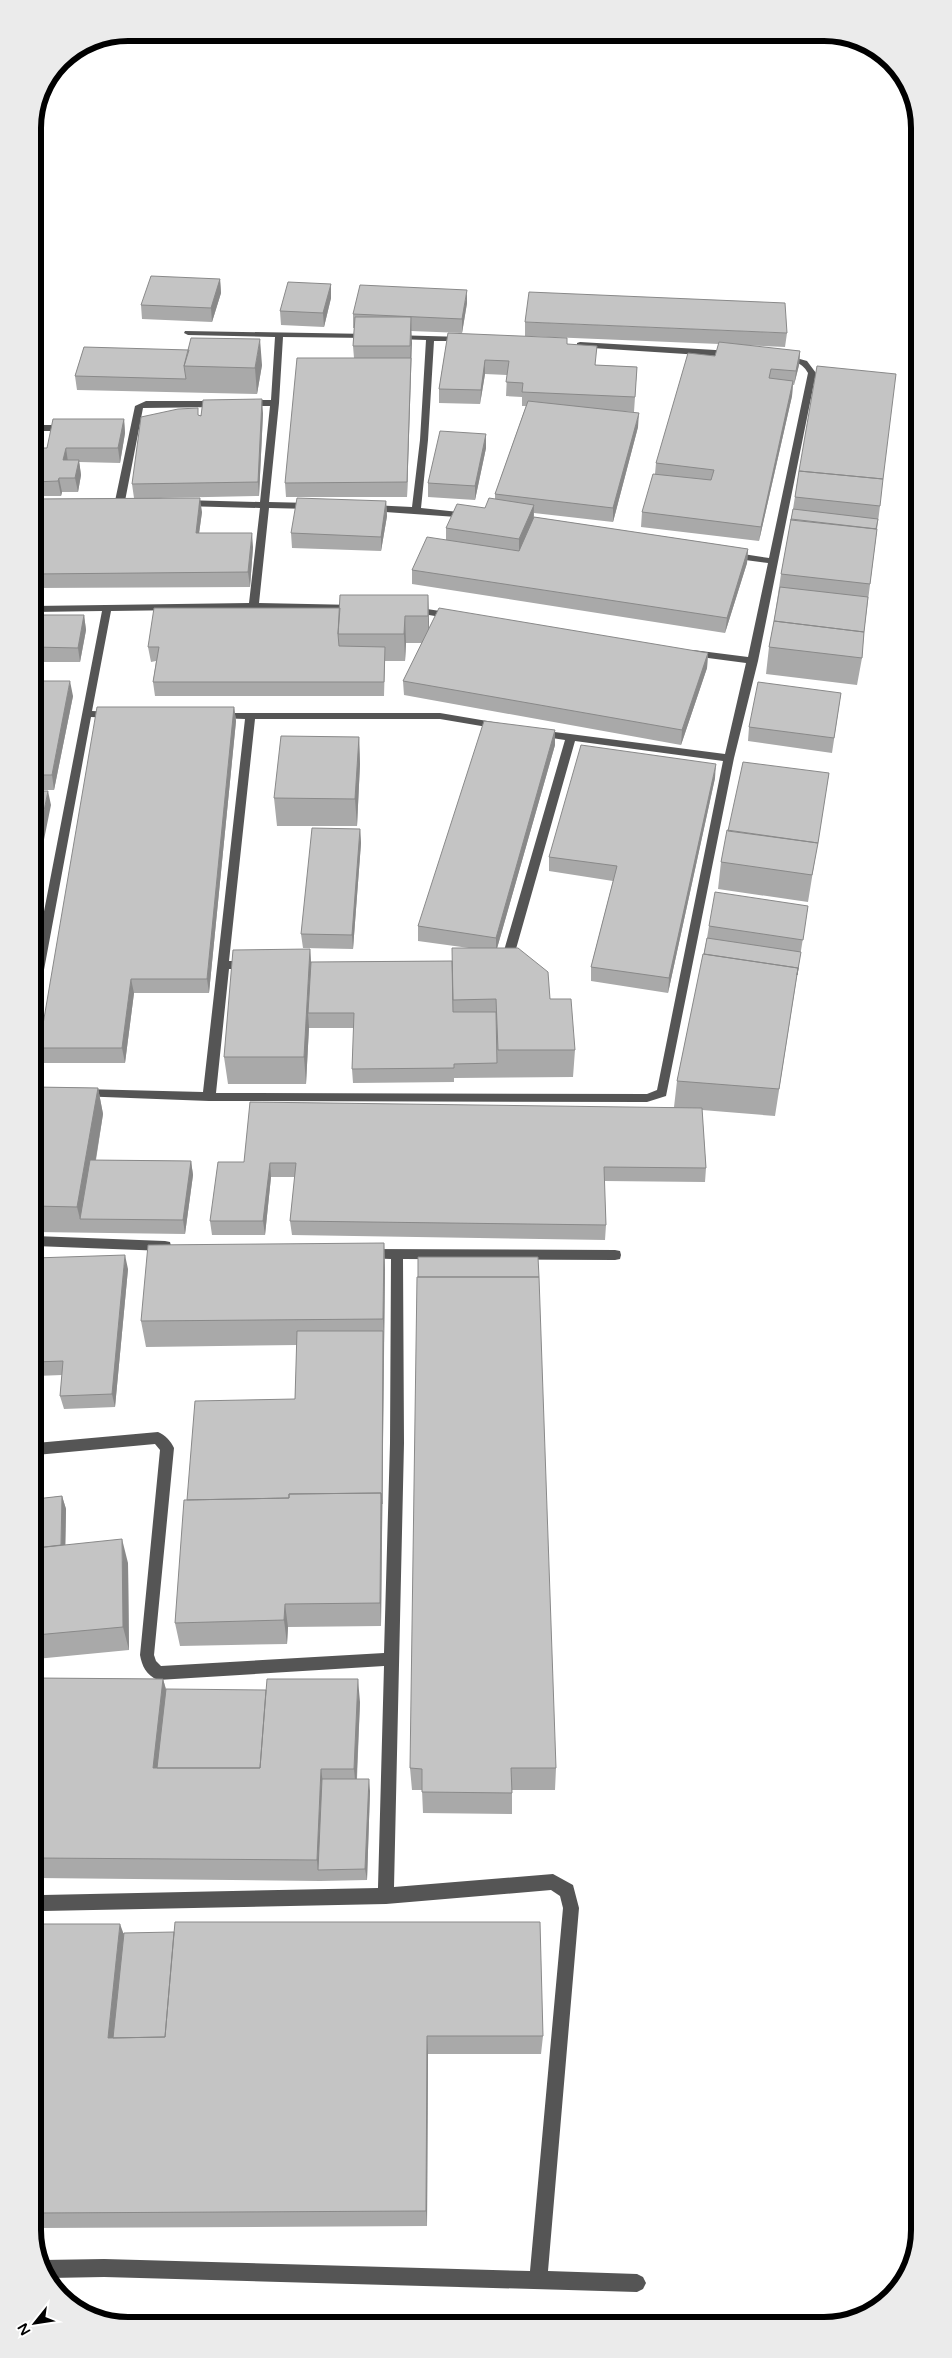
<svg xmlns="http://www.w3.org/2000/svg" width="952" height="2358" font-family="'Varela Round',sans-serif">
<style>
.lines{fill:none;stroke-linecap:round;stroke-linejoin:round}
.minor{fill:#555;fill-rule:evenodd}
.wall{fill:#a9a9a9}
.shaded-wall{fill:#898989}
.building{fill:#c4c4c4;stroke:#898989}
.rim{fill:none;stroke:#000;stroke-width:6}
</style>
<rect width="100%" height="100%" fill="#fff"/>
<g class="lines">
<path class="minor" d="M185,331L370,334L374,336L370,338L283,337L279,403L269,502L311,503L316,506L311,509L269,508L259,603L356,605L361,608L356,611L254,609L111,611L92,711L113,712L118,715L113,718L91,717L41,986L35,990V958L102,611L34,612V606L249,603L260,508L183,506L178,503L183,500L260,502L270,406H245L241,403L245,400H271L275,337L188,335L184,333Z
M392,335L463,337L467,339L463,341H434L428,440L421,508L468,513L471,514V518L371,511L366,508L371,505L412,507L420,440L426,340L395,339H392Z
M580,342L732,351L736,354L732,357L577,347V343Z
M782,354L807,361L816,373L758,661L734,758L666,1096L647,1102L209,1101L78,1096L76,1093L78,1090L82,1089L203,1092L245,719L216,718V714L220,713H440L499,723L504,726L499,729L440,719H255L229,961H248L254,965L248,969H229L216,1093L647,1094L657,1090L723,761L575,741L514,956L506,965L502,966L496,962L503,954L565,740L539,736L534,733L539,730L725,754L746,663L693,656L688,653L693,650L748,657L768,563L730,558L725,555L730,552L769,558L808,373C802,361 790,361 779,359V355Z
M146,401H218L222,404L218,407L143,408L125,501L117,503L115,501L135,406Z
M33,425H68L72,428L68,431H33Z
M414,607L453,613L458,616L453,619L411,612V608Z
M35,1236L165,1241L170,1242L171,1246L170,1250L165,1251L35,1246Z
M367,1249L615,1250L620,1251L621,1255L620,1259L615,1260L403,1259L404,1443L394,1887L553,1874L573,1885L579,1908L548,2271L637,2274L643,2277L646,2283L643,2289L637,2292L104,2277L50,2278L39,2262L44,2260L104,2259L530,2271L563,1908L560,1896L551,1890L386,1904L43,1911L37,1907V1897L43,1895L378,1888L384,1666L158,1680C146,1675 142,1666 140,1655L160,1450L155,1444L36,1455V1443L158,1432C165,1435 171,1441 174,1448L154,1655L156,1661L161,1666L384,1653L390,1443L391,1259L362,1258L361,1254L362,1250Z"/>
</g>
<path class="wall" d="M220,279L221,293L212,322L142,319L141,305Z
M331,284V298L324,327L281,325L280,311Z
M467,303L462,333L411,331L407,497H286L285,483L354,358L353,346L354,328H353V314Z
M525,322L787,333L785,347L739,345L800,351L799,365L794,385H793L792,396L759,541L641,527L642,512L655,474L656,463L715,356L719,344L525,336Z
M448,333L567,344L596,365L637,367L634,412L616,411L638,427L613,522L534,513V517L748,549L747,563L725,633L412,584V570L446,540V528L485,508L495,499V494L526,406H522V397L506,396L507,375L485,374L480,404L439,403V389Z
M84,347L262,365L257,394L77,390L75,376Z
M263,413L259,496L160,498L202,512L199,533L253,547L250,587L34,588V499L134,498L132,484L199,415Z
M124,419L125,433L120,463L79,462L81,475L78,492H62L61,496H34L33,448H47Z
M486,434V448L475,500L428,497V483Z
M799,471L880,506L864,632L862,658L857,685L766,674L769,647L774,621L781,574L793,509Z
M386,501L387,516L381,551L292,548L291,533Z
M428,595L429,629L708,653L707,668L681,745L404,695L403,681L422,643H406L405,661H385L384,696H155L153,682L156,661L151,662L148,647L340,608Z
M34,615H84L86,630L80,662H34Z
M34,681L73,696L54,790H34Z
M841,693L832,753L748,741L749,727Z
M234,707L236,721L209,993H134L125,1063H42L39,1048Z
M555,730V745L497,948L550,999L575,1050L573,1077L454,1078V1082L353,1083L352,1069L354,1028H309V1027L306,1084H228L224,1057L310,949L311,962L452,961L469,948L418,941V926Z
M359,737L360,764L357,826H277L274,798Z
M829,773L808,902L718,889L721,862L728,831Z
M715,778L668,993L591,981V967L613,881L549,871V857Z
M360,829L361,843L353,949L303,948L301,934Z
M808,906L775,1116L702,1110L706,1168L705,1182L604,1181L606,1225L605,1240L292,1235L290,1221L295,1177H271L265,1235H212L210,1221L244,1162L674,1107L677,1081L707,938L709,926Z
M35,1087L98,1088L103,1114L96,1160L191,1161L193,1175L185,1234L35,1232Z
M384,1243L385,1269L381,1626L288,1627L287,1644L180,1646L175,1623L187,1500L295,1399L297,1345L146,1347L141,1321Z
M35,1258L128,1269L115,1407L64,1409L60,1396L62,1375L36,1376Z
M62,1496L66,1509L65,1545L128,1563L129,1650L36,1659V1499Z
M36,1678L163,1679L166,1689L360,1702L357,1779L370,1791L367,1880L320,1881L37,1878Z
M410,1768H556L555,1790H512V1814L423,1813L422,1790H412Z
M124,1933L543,2036L541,2054H428L427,2226L37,2228V1969Z"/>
<path class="shaded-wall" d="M220,279L221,293L212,322L211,308Z
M331,284V298L324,327L323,313Z
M467,290V303L462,333V319Z
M411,317L412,343L407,497V482Z
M260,339L262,365L257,394L255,368Z
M800,351L799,365L794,385L796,371Z
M485,360V374L480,404L481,390Z
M793,381L792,396L759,541L761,527Z
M262,399L263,413L259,496L258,482Z
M639,413L638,427L613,522V508Z
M124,419L125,433L120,463L118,448Z
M33,425L35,434L33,440Z
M486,434V448L475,500V486Z
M66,448L68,462L63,460Z
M79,460L81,475L78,492L75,478Z
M59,478L62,492L61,496L58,481Z
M200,498L202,512L197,548L196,533Z
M386,501L387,516L381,551V537Z
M534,505L533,532L519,566V539Z
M252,533L253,547L250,587L248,572Z
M748,549L747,563L725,633L727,618Z
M428,595L429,622L428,643Z
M84,615L86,630L80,662L78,648Z
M405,616L406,643L405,661L404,634Z
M708,653L707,668L681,745L682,730Z
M70,681L73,696L54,790L52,775Z
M234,707L236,721L209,993L207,979Z
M555,730V745L496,952V938Z
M359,737L360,764L357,826L355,799Z
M716,764L715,778L668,993L669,978Z
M48,791L51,805L34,889V860Z
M360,829L361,843L353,949L352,935Z
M310,949L312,976L308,1013L309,1027L306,1084L304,1057Z
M131,979L134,993L125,1063L122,1048Z
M98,1088L103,1114L86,1219H80L77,1207Z
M191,1161L193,1175L185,1234L183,1220Z
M270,1163L271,1177L265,1235L263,1221Z
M384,1243L385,1269L384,1345L383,1319Z
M125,1255L128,1269L115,1407L112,1394Z
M383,1331L384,1345L381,1626L380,1603Z
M62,1496L66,1509L65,1570L61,1557Z
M122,1539L128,1563L129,1650L123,1627Z
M285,1604L288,1627L287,1644L284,1620Z
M163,1679L169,1701L160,1778L153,1768Z
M358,1679L360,1702L356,1791L354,1769Z
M321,1769L324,1790L318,1870L317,1860Z
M369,1779L370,1791L367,1880L365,1869Z
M120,1924L127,1943L117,2046L108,2038Z
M427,2036L428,2054L427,2226L426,2211Z"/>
<path class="building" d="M151,276L220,279L211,308L141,305Z
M288,282L331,284L323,313L280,311Z
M360,285L467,290L462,319L353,314Z
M529,292L785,303L787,333L525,322Z
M355,317H411L410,346H353Z
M448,333L567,338V344L597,346L595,365L637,367L635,397L522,392L523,383L506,382L509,361L485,360L481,390L439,389Z
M191,338L260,339L255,368L184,366Z
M719,342L800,351L796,371L771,369L769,378L793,381L761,527L642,512L653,474L711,480L714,470L656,463L688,353L715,356Z
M84,347L189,350L184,366L186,379L75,376Z
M297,358H411L407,482L285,483Z
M817,366L896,374L883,479L799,471Z
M262,399L258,482L132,484L141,417L178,409L198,408V415L201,416L203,400Z
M528,401L639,413L613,508L495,494Z
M53,419H124L118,448H66L63,460H79L75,478H59L58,481L34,482L33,448H47Z
M440,431L486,434L475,486L428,483Z
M799,471L883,479L880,506L795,497Z
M200,498L196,533H252L248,572L34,574V499Z
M297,498L386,501L381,537L291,533Z
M489,498L534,505L519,539L446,528L457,504L485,508Z
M793,509L878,519L876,529L791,520Z
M534,517L748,549L727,618L412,570L427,537L519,551Z
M791,519L877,529L870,584L781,574Z
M780,587L868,597L864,632L774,621Z
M340,595H428V616H405L404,634H338Z
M154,608H340L338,634L339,646L385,647L384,682H153L159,647H148Z
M439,608L708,653L682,730L403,681Z
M34,615H84L78,648L34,647Z
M774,621L864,632L862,658L769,647Z
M34,681H70L52,775H34Z
M758,682L841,693L834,738L749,727Z
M97,707H234L207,979H131L122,1048H39Z
M484,721L555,730L496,938L418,926Z
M281,736L359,737L355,799L274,798Z
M581,745L716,764L669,978L591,967L617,866L549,857Z
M743,762L829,773L818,843L728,831Z
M34,791H48L34,860Z
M312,828L360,829L352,935L301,934Z
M727,830L818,843L812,875L721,862Z
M715,892L808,906L803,940L709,926Z
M707,938L801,952L797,975L798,968L704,954Z
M452,948H518L548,972L550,999H571L575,1050H498L496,999L453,1000Z
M310,949L304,1057H224L233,950Z
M703,954L798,968L779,1089L677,1081Z
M452,961L453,1012H496L497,1063L454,1064V1068L352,1069L354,1013H308L311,962Z
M35,1087L98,1088L77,1207L35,1206Z
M250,1102L702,1108L706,1168L604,1167L606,1225L290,1221L296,1163H270L263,1221H210L218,1162H244Z
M90,1160L191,1161L183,1220L80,1219Z
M384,1243L383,1319L141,1321L148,1245Z
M125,1255L112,1394L60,1396L63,1361L35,1362V1258Z
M418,1257H538L539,1277H418Z
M417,1277H539L556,1768H511L512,1793L422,1792V1769L410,1768Z
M297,1331H383L382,1504L381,1493L289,1494V1498L187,1500L195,1401L295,1399Z
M381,1493L380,1603L285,1604L284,1620L175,1623L184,1500L289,1498V1494Z
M62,1496L61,1545L36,1548V1499Z
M122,1539L123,1627L36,1635V1548Z
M36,1678L163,1679L153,1768H260L267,1679H358L354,1769H321L317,1860L37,1858Z
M166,1689L266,1690L260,1768H157Z
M322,1779H369L365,1869L318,1870Z
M175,1922H540L543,2036H427L426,2211L37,2213V1969L42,1924H120L108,2038L165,2037Z
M174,1932L165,2037L113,2038L124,1933Z
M490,2321V2323L122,2325L118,2324Z"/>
<path d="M0 0H952V2358H0ZM128 41H824A87 87 0 0 1 911 128V2230A87 87 0 0 1 824 2317H128A87 87 0 0 1 41 2230V128A87 87 0 0 1 128 41Z" fill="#ebebeb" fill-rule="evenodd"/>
<path class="rim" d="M128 41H824A87 87 0 0 1 911 128V2230A87 87 0 0 1 824 2317H128A87 87 0 0 1 41 2230V128A87 87 0 0 1 128 41Z"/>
<g transform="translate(35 2323) rotate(240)" stroke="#ffffff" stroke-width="4" paint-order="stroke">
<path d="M0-4L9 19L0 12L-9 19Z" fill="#000000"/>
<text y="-8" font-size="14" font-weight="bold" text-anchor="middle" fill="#000000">N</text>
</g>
</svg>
